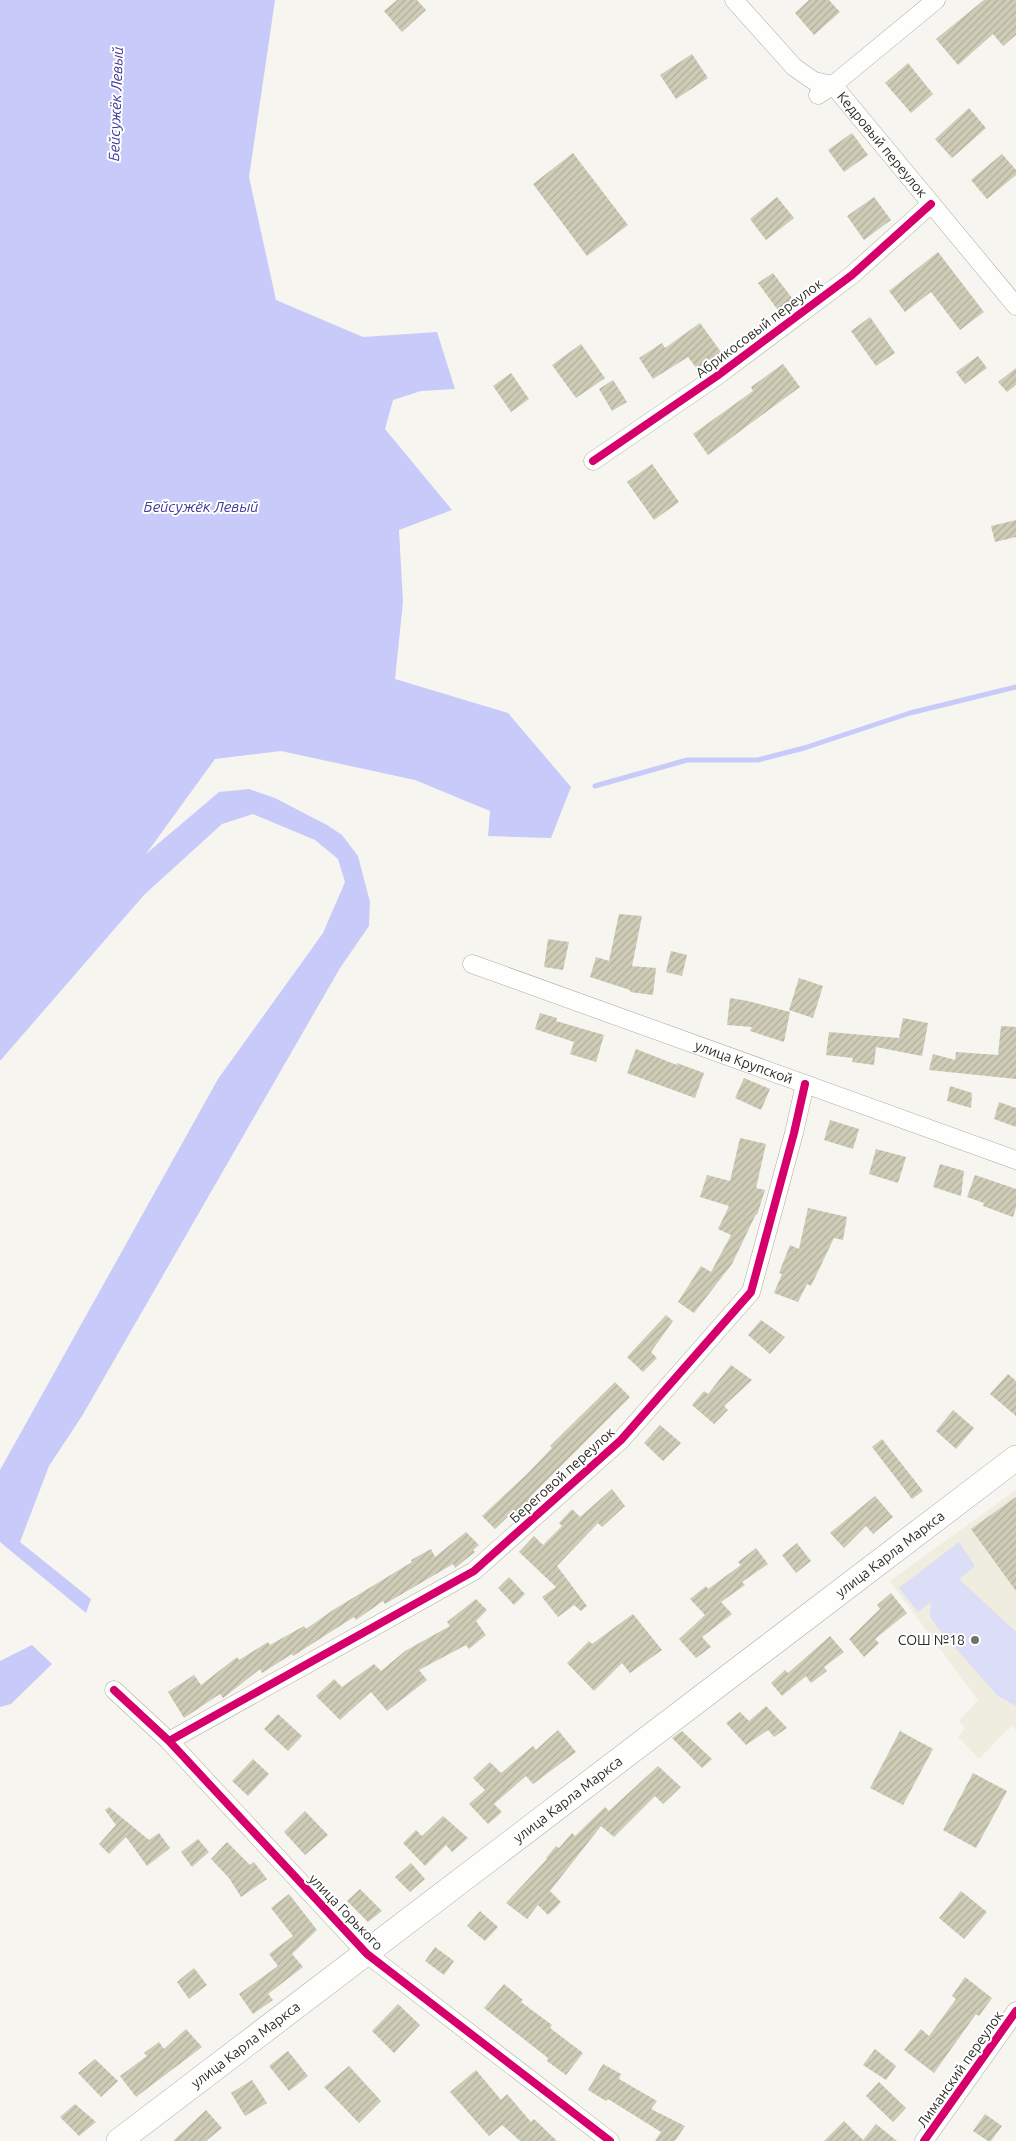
<svg xmlns="http://www.w3.org/2000/svg" width="1016" height="2141" font-family="Ubuntu,sans-serif">
<style>
.built{fill:#eeeddf}
.garden{fill:#dcddf6}
.water{fill:#c8cbf9}
.lines{fill:none;stroke-linecap:round;stroke-linejoin:round}
.stream{stroke:#c8cbf9;stroke-width:5}
.building{fill:url(#building-hatch)}
.minor-casing{stroke:#ababa6;stroke-width:19}
.secondary-casing{stroke:#ababa6;stroke-width:26}
.minor{stroke:#fefefd;stroke-width:18}
.secondary{stroke:#fefefd;stroke-width:25}
.cycleway-casing{stroke:#fff;stroke-width:11}
.cycleway{stroke:#d6006c;stroke-width:8}
.poi-dot{fill:#73736e;stroke:#fff;stroke-width:2}
.labels{text-anchor:middle;stroke-width:4;stroke-linejoin:round;paint-order:stroke}
.street-label{font-size:14px;fill:#2d2d28;stroke:#fff}
.poi-label{font-size:14px;fill:#2d2d28;stroke:#fff;text-anchor:end}
.water-label{font-size:15px;font-style:italic;fill:#413998;stroke:#fff}
</style>
<defs>
<pattern id="building-hatch" width="6" height="6" patternUnits="userSpaceOnUse" patternTransform="scale(1.25)"><rect width="6" height="6" fill="#cecbb6"/><path d="M-1 1l2-2M0 6l6-6M5 7l2-2" fill="none" stroke="#b1af9c"/></pattern>
</defs>
<rect width="100%" height="100%" fill="#f6f5ef"/>
<path class="built" d="M1016,1490V1730L1011,1726L979,1759L958,1737L965,1729L959,1721L978,1700L890,1581Z"/>
<path class="garden" d="M959,1542L975,1566L959,1579L1016,1632V1706L998,1696L937,1627L930,1616L931,1602L918,1612L899,1588Z"/>
<path class="water" d="M0,0H275L249,177L276,300L363,337L437,332L455,389L421,391L393,400L385,429L452,510L399,530L403,602L395,679L508,713L571,787L551,838L488,836L490,811L415,780L281,751L215,759L146,854L219,792L249,789L275,798L327,825L342,835L358,856L370,902L369,926L340,968L82,1416L49,1466L20,1542L91,1599L86,1613L0,1542V1470L218,1079L323,933L345,882L338,859L315,840L253,814L222,824L144,895L0,1061Z
M32,1645L52,1664L11,1704L0,1707V1661Z"/>
<g class="lines">
<path class="stream" d="M595,786L687,760H758L804,748L910,713L1016,687"/>
</g>
<path class="building" d="M397,0H417L426,10L402,32L384,11Z
M809,0H829L840,12L814,35L795,13Z
M984,0H1016V35L1003,46L993,34L958,65L936,39Z
M692,54L708,78L676,99L660,75Z
M908,63L933,94L911,113L885,83Z
M969,108L986,128L952,158L935,139Z
M852,133L868,155L844,172L828,150Z
M573,153L628,225L587,256L533,184Z
M1002,154L1016,170V175L987,199L971,180Z
M777,197L794,218L766,240L750,219Z
M874,197L891,220L864,240L847,216Z
M938,252L984,312L960,330L931,292L905,312L889,291Z
M773,273L795,302L780,313L758,283Z
M870,317L895,353L876,366L851,331Z
M700,323L721,352L697,369L688,357L653,379L639,358L662,343L665,348Z
M581,344L605,378L576,398L552,365Z
M978,356L987,368L965,384L956,372Z
M783,364L800,387L708,455L693,434L753,391L751,387Z
M1016,368V385L1007,392L998,382Z
M511,373L529,399L511,412L493,386Z
M613,380L627,402L612,411L599,389Z
M652,464L679,502L654,520L627,482Z
M1016,520V537L995,542L991,526Z
M619,914L642,916L632,966L656,968L653,995L630,992V990L590,977L596,957L609,961Z
M548,939L569,942L563,970L544,967Z
M671,951L687,955L682,976L666,972Z
M799,978L823,986L813,1018L789,1010Z
M730,998L748,1001L790,1012L784,1042L750,1031L752,1027L727,1025Z
M540,1013L557,1018L556,1021L604,1035L596,1062L570,1054L574,1042L535,1029Z
M903,1018L928,1023L922,1056L876,1047L874,1065L852,1062L853,1058L826,1055L829,1032L899,1038Z
M1001,1026L1016,1027V1079L929,1070L933,1054L955,1060L956,1052L998,1055Z
M636,1049L677,1065V1063L704,1073L695,1098L627,1073Z
M744,1078L770,1089L761,1110L735,1098Z
M950,1086L972,1093L971,1108L947,1101Z
M999,1102L1016,1108V1127L994,1119Z
M830,1120L859,1129L853,1149L824,1140Z
M740,1138L766,1144L756,1188L765,1190L757,1215L756,1214L732,1264L694,1313L678,1302L701,1266L711,1272L731,1235L718,1229L729,1206L700,1197L707,1175L730,1181Z
M876,1149L906,1157L898,1183L869,1174Z
M940,1164L964,1171L961,1196L933,1187Z
M975,1175L1016,1189V1207L1013,1217L983,1206L984,1203L967,1197Z
M808,1208L847,1217L843,1240L834,1238L811,1286L807,1284L798,1302L774,1293L782,1274L779,1273L790,1245L799,1249Z
M666,1315L673,1321L651,1352L657,1358L643,1372L627,1357Z
M761,1320L785,1337L770,1354L748,1335Z
M731,1365L752,1380L724,1406L728,1410L714,1424L692,1405L704,1391L708,1394Z
M1008,1374L1016,1381V1416L990,1394Z
M615,1382L630,1397L530,1497L533,1500L516,1515L513,1512L495,1529L482,1516L527,1474L552,1448L550,1446Z
M953,1410L974,1428L956,1449L936,1431Z
M660,1425L681,1443L663,1461L644,1443Z
M882,1439L923,1491L912,1499L872,1447Z
M612,1489L625,1506L602,1527L598,1523L557,1566L587,1606L581,1611L574,1605L558,1617L542,1597L556,1587L519,1552L534,1536L543,1545L562,1526L559,1523L572,1509L580,1517Z
M875,1496L893,1517L873,1534L866,1526L844,1548L830,1533Z
M1016,1497V1591L971,1529Z
M466,1532L479,1545L473,1550L475,1552L455,1568L453,1564L385,1604L383,1601L356,1620L354,1617L293,1656L292,1654L262,1673L260,1669L223,1698L220,1694L184,1718L168,1692L194,1675L201,1685L237,1657L239,1660L268,1642L270,1645L304,1626L306,1629L333,1610L412,1562L411,1560L431,1549L435,1557Z
M797,1543L811,1561L796,1573L782,1555Z
M756,1548L768,1564L742,1582L745,1585L721,1602L732,1614L702,1637L711,1647L696,1658L679,1639L705,1615L690,1599L706,1586L708,1589L741,1565L738,1562Z
M509,1577L525,1594L514,1605L498,1588Z
M891,1593L907,1613L875,1639L879,1643L864,1657L849,1639L880,1609L877,1605Z
M476,1599L487,1610L476,1621L486,1635L469,1649L466,1645L419,1670L427,1680L387,1711L371,1692L340,1720L316,1696L334,1679L342,1687L374,1664L381,1671L405,1651L450,1626L447,1622Z
M633,1614L662,1650L630,1673L622,1663L594,1691L567,1663L589,1641L592,1644Z
M830,1636L844,1652L824,1667L827,1671L811,1683L806,1676L782,1696L771,1683L785,1670L788,1673Z
M766,1706L787,1728L774,1737L768,1730L746,1745L726,1723L740,1712L749,1721Z
M278,1714L302,1736L288,1751L264,1729Z
M558,1730L576,1752L533,1784L526,1776L494,1804L502,1812L488,1824L469,1804L485,1790L473,1778L490,1762L501,1773L533,1746L536,1750Z
M682,1731L712,1759L702,1768L672,1738Z
M900,1731L933,1749L903,1805L870,1788Z
M253,1759L269,1774L248,1796L232,1781Z
M658,1766L681,1787L663,1804L655,1796L614,1837L601,1826L550,1891L561,1902L548,1915L538,1905L527,1919L506,1903L547,1859L546,1858L556,1846L559,1848L572,1833L575,1836L605,1807L609,1811Z
M973,1773L1007,1791L976,1848L943,1830Z
M109,1807L149,1840L159,1833L170,1848L147,1866L126,1837L109,1854L99,1844L116,1825L105,1810Z
M305,1811L328,1835L305,1855L284,1832Z
M443,1816L468,1838L452,1852L446,1845L425,1866L403,1843L416,1830L422,1836Z
M198,1839L209,1852L192,1867L181,1852Z
M227,1842L250,1865L254,1862L267,1879L241,1897L229,1878L211,1859Z
M411,1863L425,1879L410,1892L395,1877Z
M360,1889L382,1911L368,1922L347,1901Z
M961,1891L987,1912L964,1939L939,1918Z
M289,1894L317,1930L292,1954L303,1967L268,1994L273,2000L253,2014L239,1994L278,1966L269,1954L293,1936L271,1908Z
M480,1911L498,1927L485,1941L467,1926Z
M435,1947L454,1961L444,1975L425,1961Z
M194,1968L207,1985L189,1999L177,1982Z
M965,1977L992,1998L979,2016L976,2014L934,2073L904,2050L921,2029L929,2036L956,1999L952,1996Z
M504,1984L523,2000L521,2002L552,2025L550,2028L583,2053L566,2075L547,2061L548,2058L484,2008Z
M398,2004L420,2025L394,2053L372,2031Z
M186,2029L202,2047L136,2097L120,2076L147,2056L144,2053L159,2042L164,2049Z
M875,2049L896,2066L886,2080L863,2065Z
M288,2051L308,2076L289,2091L269,2066Z
M95,2059L118,2081L101,2097L78,2073Z
M603,2064L621,2074L619,2079L657,2101L651,2109L685,2126L675,2141H655L661,2132L608,2099L606,2101L588,2090Z
M349,2066L381,2101L359,2123L324,2087Z
M476,2070L501,2100L507,2094L531,2122L534,2119L557,2141H520L502,2125L489,2136L450,2092Z
M252,2080L267,2103L245,2116L231,2093Z
M879,2082L906,2108L893,2122L866,2096Z
M75,2104L96,2122L79,2136L60,2117Z
M206,2110L222,2128L206,2141H173Z
M985,2114L1002,2126L991,2141H988L973,2131Z
M844,2121L863,2140L876,2124L897,2141H824Z"/>
<g class="lines">
<g class="minor-casing">
<g id="minor">
<path id="s1" d="M734,0L794,67L814,81L833,85L1016,306"/>
<path d="M818,95L833,85L936,0"/>
<path d="M593,461L717,376L852,275L931,204"/>
<path id="s2" d="M472,964L1016,1160"/>
<path d="M114,1690L169,1741L367,1954L610,2141"/>
<path d="M169,1741L474,1571L621,1440L751,1292L794,1133L805,1084"/>
<path d="M924,2141L1016,2011"/>
</g>
</g>
<g class="secondary-casing">
<g id="secondary">
<path id="s3" d="M119,2141L1016,1458"/>
</g>
</g>
<use href="#minor" class="minor"/>
<use href="#secondary" class="secondary"/>
<g class="cycleway-casing">
<path id="cycleway" d="M593,461L717,376L852,275L931,204
M114,1690L169,1741L367,1954L610,2141
M169,1741L474,1571L621,1440L751,1292L794,1133L805,1084
M924,2141L1016,2011"/>
</g>
<use href="#cycleway" class="cycleway"/>
</g>
<circle class="poi-dot" cx="975" cy="1640" r="5"/>
<g class="labels">
<g class="street-label">
<text dy="5" stroke="none"><textPath href="#s1" startOffset="211">Кедровый переулок</textPath></text>
<text transform="translate(759 328) rotate(-37)" y="5">Абрикосовый переулок</text>
<text dy="5" stroke="none"><textPath href="#s2" startOffset="289">улица Крупской</textPath></text>
<text transform="translate(562 1475) rotate(-42)" y="5">Береговой переулок</text>
<text dy="5" stroke="none"><textPath href="#s3" startOffset="969">улица Карла Маркса</textPath></text>
<text dy="5" stroke="none"><textPath href="#s3" startOffset="564">улица Карла Маркса</textPath></text>
<text transform="translate(346 1912) rotate(46)" y="5">улица Горького</text>
<text dy="5" stroke="none"><textPath href="#s3" startOffset="159">улица Карла Маркса</textPath></text>
<text transform="translate(960 2069) rotate(-55)" y="5">Лиманский переулок</text>
</g>
<g class="poi-label">
<text x="965" y="1645">СОШ №18</text>
</g>
<g class="water-label">
<text transform="translate(116 104) rotate(-88)" y="5">Бейсужёк Левый</text>
<text x="201" y="512">Бейсужёк Левый</text>
</g>
</g>
</svg>
